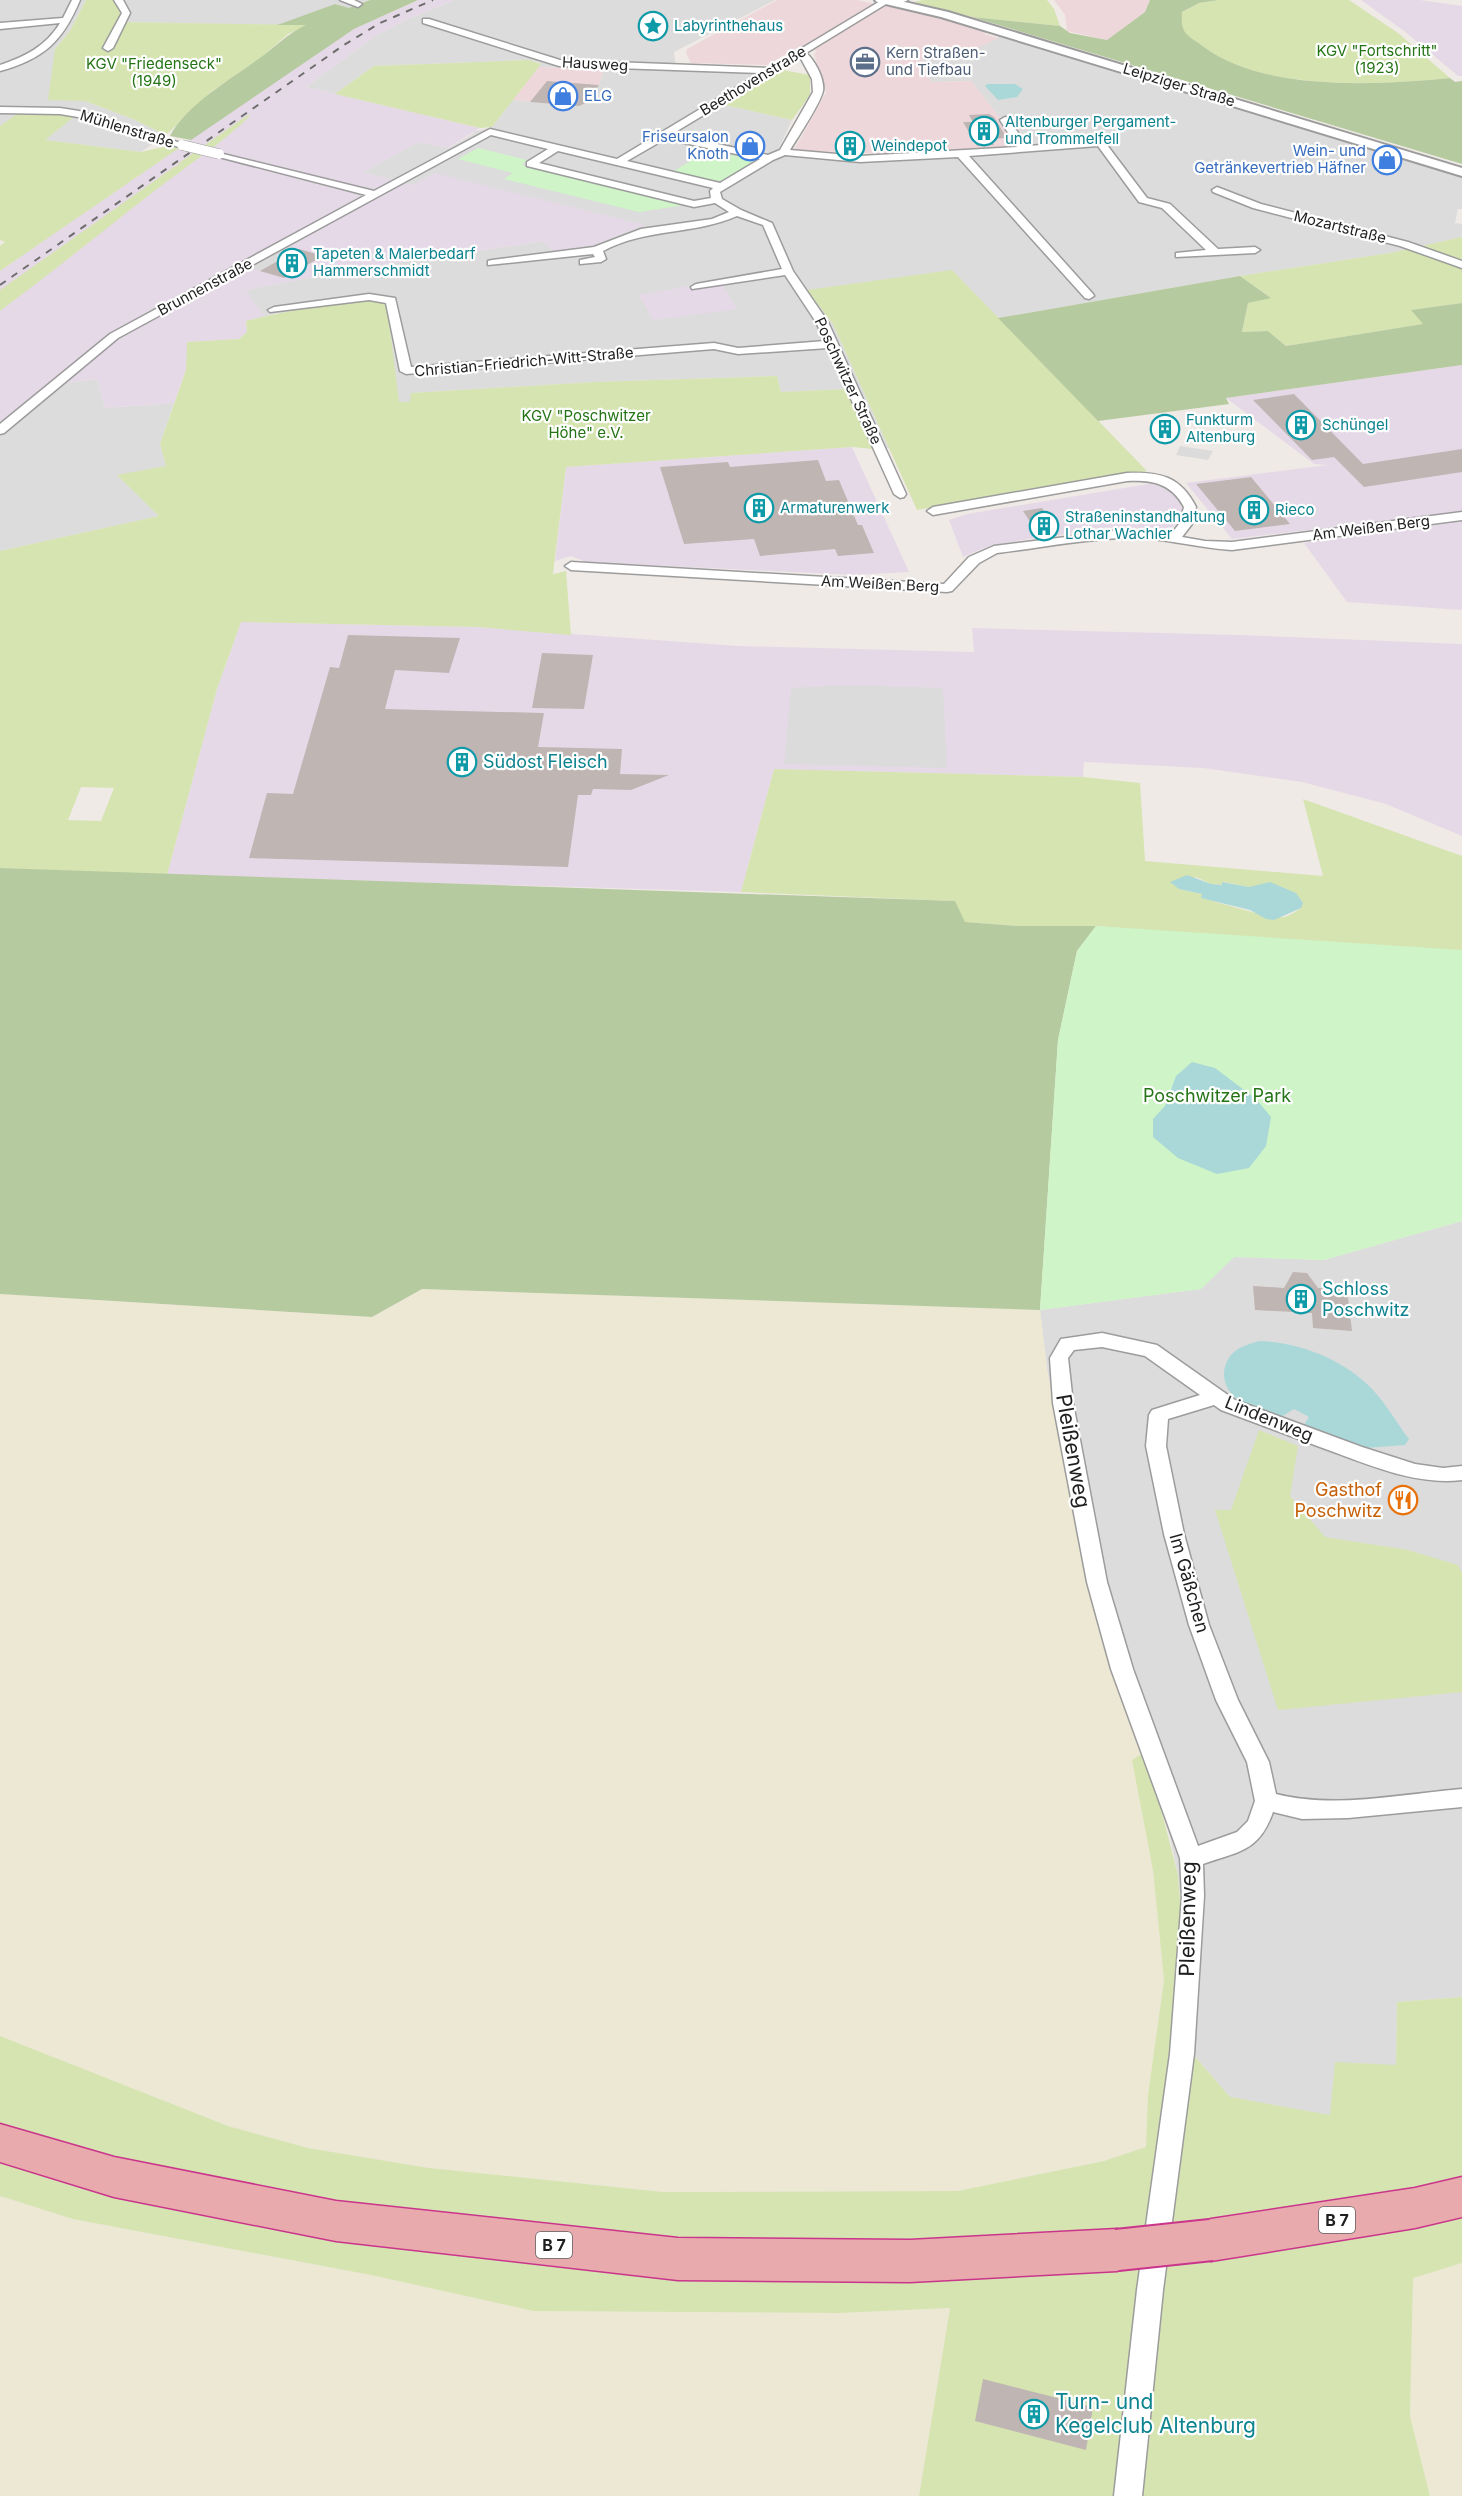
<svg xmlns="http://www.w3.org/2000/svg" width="1462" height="2496" font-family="Inter,sans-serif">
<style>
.residential{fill:#dddcdc}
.commercial{fill:#eed7db}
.industrial{fill:#e6d9e7}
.farmland{fill:#ece8d3}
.grass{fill:#d6e4b1;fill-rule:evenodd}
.forest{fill:#b6ca9f}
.park{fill:#cef4c7}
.parking{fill:#dbdbdb}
.water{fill:#aad8d8}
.building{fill:#bfb5b3}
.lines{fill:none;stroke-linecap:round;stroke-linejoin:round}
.minor-casing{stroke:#9c9c9c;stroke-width:3}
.tertiary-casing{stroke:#9c9c9c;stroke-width:4}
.trunk-casing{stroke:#ca358c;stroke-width:3}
.minor{fill:#fff;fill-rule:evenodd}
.tertiary{fill:#fff;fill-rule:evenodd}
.trunk{fill:#e9aaad;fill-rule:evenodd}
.rail{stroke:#6d6d6d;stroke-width:2;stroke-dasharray:7 7;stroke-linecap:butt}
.minor-bridge-casing{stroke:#9c9c9c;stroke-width:11;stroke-linecap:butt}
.trunk-bridge-casing{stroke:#ca358c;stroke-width:44;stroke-linecap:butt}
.minor-bridge{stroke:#fff;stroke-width:10}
.trunk-bridge{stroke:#e9aaad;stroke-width:40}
.labels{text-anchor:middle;stroke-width:4.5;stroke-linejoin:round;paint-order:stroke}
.far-culture-label{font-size:15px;fill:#0d838f;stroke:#fff;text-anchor:start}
.far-park-label{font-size:15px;fill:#247416;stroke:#fff}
.far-service-label{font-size:15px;fill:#4e5e75;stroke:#fff;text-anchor:start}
.far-street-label{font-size:15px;fill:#1f1f1f;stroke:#fff}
.far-shop-label{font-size:15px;fill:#366cbe;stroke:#fff;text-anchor:end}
.shield{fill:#fff;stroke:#626262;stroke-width:1.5}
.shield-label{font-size:16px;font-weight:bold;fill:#1f1f1f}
.culture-label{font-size:18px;fill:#0d838f;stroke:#fff;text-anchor:start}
.park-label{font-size:18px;fill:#247416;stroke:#fff}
.street-label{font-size:18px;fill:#1f1f1f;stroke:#fff}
.food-label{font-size:18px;fill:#c56008;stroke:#fff;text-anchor:end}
.near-street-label{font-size:21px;fill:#1f1f1f;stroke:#fff}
.near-culture-label{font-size:21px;fill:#0d838f;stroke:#fff;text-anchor:start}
</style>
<rect width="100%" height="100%" fill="#efeae6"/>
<path class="residential" d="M0,0H86L70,31L55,49L85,101L133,119L166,135L141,152L44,140L75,116L0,126Z
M113,0H370L349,9L335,4L277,25L119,22L122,10Z
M454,0H775L674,52L676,69L760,72L711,102L792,120L777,152L863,161L1026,152L971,81L931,82L922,58L966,53L1003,35L1462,175V209H1458L1455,223L1462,224V237L1390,253L1240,276L998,318L952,271L808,290L833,324L889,448L873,449L847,389L781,392L777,376L595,382L411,393V402H398L278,313L264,317L245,290L363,268L543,241L553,252L586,249L412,185L362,172L419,142L449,148L474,133L473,132L492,127L513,100L579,106L588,101L599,84L604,69L538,67L540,63L528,60L374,66L335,94L306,87L375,36L406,20Z
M97,379L105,408L174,403L160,444L166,466L118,476L159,516L0,551V427L10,429L66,383Z
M1462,1221V1997L1397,2002L1396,2065L1330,2116L1230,2097L1192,2053L1178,1875L1170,1838L1074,1514L1047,1369L1040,1310L1200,1289L1234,1257L1324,1260Z"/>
<path class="commercial" d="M777,0H857L933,16L988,31L984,34L999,38L966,53L922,58L931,82L971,81L1000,118L1018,145L1015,147L952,152L886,154L794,150L826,92L814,54L817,51L796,48L767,65L691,63L686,53L687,49Z
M1054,0H1150L1145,12L1107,40L1067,31L1065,15Z
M538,67L604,69L599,84L588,100L590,101L579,106L513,100Z"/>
<path class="industrial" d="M418,0H454L406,20L375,36L306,87L480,128L448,148L419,142L363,172L412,185L435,173L644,225L586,249L553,252L543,241L363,268L246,290L264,317L246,321L247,332L239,339L188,342L186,370L174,403L105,408L97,379L66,383L10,429L0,427V271L316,52L354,29Z
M1361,0H1420L1462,6V76H1458L1404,31Z
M695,285L698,289L722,285L737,309L653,320L639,295Z
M1462,365V610L1347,602L1304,543L1452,523L1448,514L1232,539L1186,483L1328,465L1314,464L1226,398Z
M852,447L909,572L854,575L586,562L571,556L555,561L566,467Z
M1160,482L1178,498L1183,510L1182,520L1173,527L1156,530L1125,527L1035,538L989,546L963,557L949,520L967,514Z
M241,622L477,627L738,646L974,652L972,628L1240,635L1462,644V836L1386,804L1302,782L1203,768L1084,762L1083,777L774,769L741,892L167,875L217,689Z"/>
<path class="farmland" d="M422,1289L1040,1310L1047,1369L1074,1514L1146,1751L1153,1870L1164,1980L1148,2095L1146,2147L1104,2161L958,2191L663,2192L429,2168L308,2148L228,2126L0,2036V1294L372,1317Z
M0,2196L73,2219L371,2275L534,2311L840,2313L950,2308L919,2496H0Z
M1462,2263V2496H1430L1410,2416L1413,2277Z"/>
<path class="grass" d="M86,0H113L122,10L120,22L308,25L288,34L258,60L211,92L166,135L133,119L85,101L48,100L55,49L70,31Z
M923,0H1047L1054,9L1060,26L972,17L914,2Z
M1219,0H1349L1398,33L1450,78C1379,85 1264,92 1204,47C1188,35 1180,35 1181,13L1199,3Z
M529,60L541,64L492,127L480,128L335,94L374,66Z
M783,70L810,75V95L792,120L725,105Z
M20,112L75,116L45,140L141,152L163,147L179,148L0,271V246L5,242L0,240V126Z
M248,115L250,116C220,145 185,167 153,192C102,232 52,272 0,311V290L174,167L184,164L176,165Z
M1462,237V303L1412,310L1424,324L1286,346L1268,331L1242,332L1248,303L1270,297L1240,276L1390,253Z
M952,270L1147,471L917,510L833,324L807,290Z
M380,301L387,305L399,402H410L411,393L595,382L777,376L781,392L847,389L873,449L852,447L566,467L553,574L546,576L566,571L571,635L477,627L241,622L217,689L167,875L0,868V551L159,516L117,475L166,466L160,444L186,370L187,342L239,339L247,332L246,321C290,310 335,302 380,301ZM81,787L114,788L101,821L68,820Z
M774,769L1083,777L1140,783L1145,861L1323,876L1303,799L1462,856V956L1096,926H1019L965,922L954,901L741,892ZM1196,877L1211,884L1223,885V882L1249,887L1301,908C1296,911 1290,916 1284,917C1275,920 1217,902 1202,898V894L1179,889Z
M1259,1430L1298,1446L1290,1496L1325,1537L1408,1550L1458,1565L1462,1573V1692L1278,1710L1215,1510H1231Z
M1146,1751L1178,1875L1192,2053L1230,2097L1330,2115L1335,2062L1396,2065L1397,2002L1462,1997V2263L1413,2278L1410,2416L1430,2496H919L950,2308L840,2313L534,2311L371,2275L73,2219L0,2196V2036L228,2126L308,2148L429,2168L663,2192L958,2191L1104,2161L1146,2147L1148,2095L1164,1980L1153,1870L1132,1760Z"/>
<path class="forest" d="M370,0H418L354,29L191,140L170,136C186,105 230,80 257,60C274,48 287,34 306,25H277L335,4L349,8Z
M1150,0H1219L1199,3L1182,12C1180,35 1188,35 1204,47C1265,92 1378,85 1450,78L1455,82L1462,81V164L972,17L1060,26L1070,33L1107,40L1145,12Z
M1240,276L1271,298L1248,303L1242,332L1268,331L1286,346L1423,324L1411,310L1462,303V365L1226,398L1229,404L1098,421L998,318Z
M0,868L955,901L965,922L1019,926H1096L1077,951L1058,1040L1040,1310L422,1289L372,1317L0,1294Z"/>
<path class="park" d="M478,148L527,160L522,165L685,205L639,212L504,179L513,173L458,159Z
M709,150L749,159L752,162C721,190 710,181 672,172Z
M1096,926L1462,950V1221L1324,1260L1234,1257L1201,1289L1040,1310L1058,1040L1077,951Z"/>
<path class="parking" d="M676,142L709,150L672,172L634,163L664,144Z
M289,246L299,249L260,271L249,268Z
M1180,446L1213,451L1208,460L1176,455Z
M845,685L943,688L947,768L784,764L791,688Z"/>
<path class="water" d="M988,84H1015L1023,89L1017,97L998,100L985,86Z
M1187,875L1211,884L1222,885V882L1249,887L1270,882L1296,893L1303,903L1301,908L1274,920L1266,919L1250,910L1201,898L1202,894L1179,889L1170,882Z
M1192,1062L1215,1068L1256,1099L1271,1117L1266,1146L1249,1168L1217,1174L1178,1158L1153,1137V1119L1165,1106L1176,1076Z
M1259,1341C1300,1342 1345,1360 1373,1390C1386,1404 1397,1423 1409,1439L1405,1445L1366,1448L1304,1425L1309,1417L1294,1409L1281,1417C1268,1412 1254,1409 1242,1402C1224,1393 1218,1371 1231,1355C1238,1347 1249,1344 1259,1341Z"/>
<path class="building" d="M547,81L599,85L586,103L579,106L530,102Z
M989,114L994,117L1007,138L991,139L994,145L977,146L963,122H973L969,115Z
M299,249L323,256L284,278L260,271Z
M1294,394L1363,464L1462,449V472L1364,487L1334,457L1312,460L1253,400Z
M818,460L826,481L839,480L858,525H862L874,553L838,556L835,549L760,556L754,539L684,544L660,467L728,462L730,467Z
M1251,477L1290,524L1235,531L1196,484Z
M1042,508L1058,532L1038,534L1023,511Z
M348,635L460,638L449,673L395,670L385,709L544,713L538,747L622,749L620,774L669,775L631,790L593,789L591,795H578L568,867L249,858L267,793L293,794L330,667L339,668Z
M542,653L593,655L584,709L532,708Z
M1293,1272L1307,1273L1318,1288L1347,1289L1352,1331L1313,1328L1312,1313L1255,1310L1253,1286L1284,1288Z
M983,2379L1093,2407L1086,2450L975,2421Z"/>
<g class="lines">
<g class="minor-casing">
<path id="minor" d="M72,0H80C63,41 44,59 0,71V65C25,57 46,46 60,23L0,29V23L63,18Z
M114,0H123L130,13L113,48L108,51L103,48L122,13Z
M340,0H354L362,4L358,7Z
M882,0L891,1L806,53C815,60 825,80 823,91C820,104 798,137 790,150L860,156L1017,147L1000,120L1005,117L1008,118L1027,146L1104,141L1147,198L1170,204L1218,249L1255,247L1260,250L1255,253L1176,257V253L1206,250L1162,208L1139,202L1098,146L969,156L1093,294L1094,296L1089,299L1085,298L958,157L860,162L785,155L773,160L720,192L722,199L741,210L772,223L793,271L828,322L906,494L904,497L900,498L894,494L828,348L738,354L714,349L406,374L400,371L386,303L369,300L270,312L268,310L274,307L369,294L395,298L411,367L714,343L738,348L825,341L816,322L785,275L692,289L691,287L696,284L782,269L763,225L737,216C694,235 646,228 603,251L606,259L601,262L580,264V260L595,257L593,254L488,265V261L492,260L594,247L641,229L712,219L729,212L715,203L694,207L527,166V162L548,149L491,135L118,338L4,433L0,434V424L110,334L366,195L215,156V152L374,191L490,129L617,159L760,73L559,66L423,23V19H429L560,60L769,68ZM800,57L812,79L813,92L780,150L768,155L672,134ZM665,139L760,159L720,183L627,161ZM558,151L713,188L710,191L711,198L694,201L539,163Z
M908,0L895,6L891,3L895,0Z
M0,107L60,108L79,111L187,145L179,147L78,117L60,114L0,113Z
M1217,187L1261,204L1408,242L1462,261V268L1400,246L1253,208L1213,192L1212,190Z
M1127,473C1160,472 1180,476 1196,507L1192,524L1182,537L1205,541L1232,542L1462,512V520L1232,550C1195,548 1159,536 1121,538C1080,540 1038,548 997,553L979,563L952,591L947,592L571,570L565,566L571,562L944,584L969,557L994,546L1122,530L1170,535L1180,523L1184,507C1171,483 1152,480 1127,481L933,515L927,511L933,507Z
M1102,1333L1157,1345L1235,1400L1362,1447L1415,1464L1443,1468L1462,1466V1480C1414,1486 1365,1463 1320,1447C1287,1435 1254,1422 1221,1410L1214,1405L1168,1419L1166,1446L1184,1534L1209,1625L1238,1700L1269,1762L1276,1794C1335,1809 1401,1794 1462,1789V1807L1348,1818L1302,1819L1273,1812C1259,1852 1239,1851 1203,1864L1204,1896L1194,2054L1163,2290L1142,2496H1114L1137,2290L1170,2054L1182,1896L1180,1858L1111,1669L1087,1582L1053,1403L1050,1358L1061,1339ZM1102,1347L1145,1356L1200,1395L1152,1410L1149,1415L1146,1446L1164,1534L1189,1625L1216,1700L1247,1762L1255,1801L1248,1821L1237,1832L1198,1846L1133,1669L1107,1582L1073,1403L1068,1358L1074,1350Z"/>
</g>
<g class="tertiary-casing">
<path id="tertiary" d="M875,0H896L948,12L1462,168V176L941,17L877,2Z"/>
</g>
<g class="trunk-casing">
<path id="trunk" d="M0,2124L114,2157L336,2201L678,2238L910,2240L1117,2229L1132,2235L1138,2250L1132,2265L1117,2271L910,2282L678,2280L336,2241L114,2197L0,2162Z
M1462,2177V2217L1415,2228L1211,2261L1196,2255L1190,2240L1196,2225L1211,2219L1415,2188Z"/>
</g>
<use href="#minor" class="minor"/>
<use href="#tertiary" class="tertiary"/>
<use href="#trunk" class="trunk"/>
<path class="rail" d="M0,285L344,45L380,23L433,0"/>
<g class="minor-bridge-casing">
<path id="minor-bridge" d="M182,145L219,154"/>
</g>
<g class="trunk-bridge-casing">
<path id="trunk-bridge" d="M1117,2250L1211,2240"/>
</g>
<use href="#minor-bridge" class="minor-bridge"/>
<use href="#trunk-bridge" class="trunk-bridge"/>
</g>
<defs>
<g id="sight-ring" transform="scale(1.5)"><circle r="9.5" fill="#fff" stroke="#0f9aa8" stroke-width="1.5"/><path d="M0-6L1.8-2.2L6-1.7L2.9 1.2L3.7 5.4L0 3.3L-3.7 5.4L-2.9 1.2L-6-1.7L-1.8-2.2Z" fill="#0f9aa8"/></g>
<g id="office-ring" transform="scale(1.5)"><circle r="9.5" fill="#fff" stroke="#5c6f8a" stroke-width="1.5"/><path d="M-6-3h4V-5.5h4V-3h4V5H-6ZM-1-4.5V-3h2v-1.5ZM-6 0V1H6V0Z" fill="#5c6f8a"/></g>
<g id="shop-ring" transform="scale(1.5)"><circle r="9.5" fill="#fff" stroke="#3f7fe0" stroke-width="1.5"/><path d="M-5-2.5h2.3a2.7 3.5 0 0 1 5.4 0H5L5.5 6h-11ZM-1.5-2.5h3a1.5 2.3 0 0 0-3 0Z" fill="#3f7fe0"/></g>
<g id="building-ring" transform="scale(1.5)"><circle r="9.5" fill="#fff" stroke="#0f9aa8" stroke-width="1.5"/><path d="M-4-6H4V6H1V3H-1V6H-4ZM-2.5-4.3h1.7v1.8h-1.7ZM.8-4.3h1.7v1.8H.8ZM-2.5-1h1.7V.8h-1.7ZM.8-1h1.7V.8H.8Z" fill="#0f9aa8"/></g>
<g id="restaurant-ring" transform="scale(1.5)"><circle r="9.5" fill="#fff" stroke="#e8710a" stroke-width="1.5"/><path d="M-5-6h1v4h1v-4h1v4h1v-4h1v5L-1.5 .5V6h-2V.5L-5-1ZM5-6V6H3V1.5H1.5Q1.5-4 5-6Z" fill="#e8710a"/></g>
</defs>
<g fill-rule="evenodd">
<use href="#sight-ring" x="653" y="26"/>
<use href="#office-ring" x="865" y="62"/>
<use href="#shop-ring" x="563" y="96"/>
<use href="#building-ring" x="984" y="131"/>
<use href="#shop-ring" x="750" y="146"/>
<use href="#building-ring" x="850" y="146"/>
<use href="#shop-ring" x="1387" y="160"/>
<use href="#building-ring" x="292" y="263"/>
<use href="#building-ring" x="1301" y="425"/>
<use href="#building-ring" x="1165" y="429"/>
<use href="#building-ring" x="759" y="508"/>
<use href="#building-ring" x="1254" y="510"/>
<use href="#building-ring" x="1044" y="526"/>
<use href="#building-ring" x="462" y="762"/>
<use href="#building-ring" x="1301" y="1299"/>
<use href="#restaurant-ring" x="1403" y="1500"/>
<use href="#building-ring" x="1034" y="2414"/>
</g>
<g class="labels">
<g class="far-culture-label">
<text x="674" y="31">Labyrinthehaus</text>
<text x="1005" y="127">Altenburger Pergament-<tspan x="1005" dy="17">und Trommelfell</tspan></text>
<text x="871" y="151">Weindepot</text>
<text x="313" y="259">Tapeten &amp; Malerbedarf<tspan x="313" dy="17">Hammerschmidt</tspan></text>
<text x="1186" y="425">Funkturm<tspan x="1186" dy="17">Altenburg</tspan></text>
<text x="1322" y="430">Schüngel</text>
<text x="780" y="513">Armaturenwerk</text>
<text x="1275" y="515">Rieco</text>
<text x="1065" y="522">Straßeninstandhaltung<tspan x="1065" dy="17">Lothar Wachler</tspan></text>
</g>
<g class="far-park-label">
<text x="1377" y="56">KGV "Fortschritt"<tspan x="1377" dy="17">(1923)</tspan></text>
<text x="154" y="69">KGV "Friedenseck"<tspan x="154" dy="17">(1949)</tspan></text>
<text x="586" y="421">KGV "Poschwitzer<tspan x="586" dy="17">Höhe" e.V.</tspan></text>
</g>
<g class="far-service-label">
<text x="886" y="58">Kern Straßen-<tspan x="886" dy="17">und Tiefbau</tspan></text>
</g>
<g class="far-street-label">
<text transform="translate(595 64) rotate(3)" y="5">Hausweg</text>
<text transform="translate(753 81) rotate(-31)" y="5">Beethovenstraße</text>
<text transform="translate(1179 85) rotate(17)" y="5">Leipziger Straße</text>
<text transform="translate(127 129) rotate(17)" y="5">Mühlenstraße</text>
<text transform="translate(1340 227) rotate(14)" y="5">Mozartstraße</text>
<text transform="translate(205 287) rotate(-28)" y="5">Brunnenstraße</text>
<text transform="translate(524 362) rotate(-5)" y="5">Christian-Friedrich-Witt-Straße</text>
<text transform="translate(848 381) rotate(65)" y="5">Poschwitzer Straße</text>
<text transform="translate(1371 528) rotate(-7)" y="5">Am Weißen Berg</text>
<text transform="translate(880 584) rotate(3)" y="5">Am Weißen Berg</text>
</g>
<g class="far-shop-label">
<text x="584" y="101" text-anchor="start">ELG</text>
<text x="729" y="142">Friseursalon<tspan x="729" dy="17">Knoth</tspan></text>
<text x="1366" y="156">Wein- und<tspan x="1366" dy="17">Getränkevertrieb Häfner</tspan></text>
</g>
<g class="shield">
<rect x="1319" y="2207" width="36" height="26" rx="4.5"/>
<rect x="536" y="2232" width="36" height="26" rx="4.5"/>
</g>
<g class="shield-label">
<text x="1337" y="2226">B 7</text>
<text x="554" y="2251">B 7</text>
</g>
<g class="culture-label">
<text x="483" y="768">Südost Fleisch</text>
<text x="1322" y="1295">Schloss<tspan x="1322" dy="21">Poschwitz</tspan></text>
</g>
<g class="park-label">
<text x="1217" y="1102">Poschwitzer Park</text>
</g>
<g class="street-label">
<text transform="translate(1269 1419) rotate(22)" y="6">Lindenweg</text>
<text transform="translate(1189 1583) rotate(74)" y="6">Im Gäßchen</text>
</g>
<g class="food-label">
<text x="1382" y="1496">Gasthof<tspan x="1382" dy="21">Poschwitz</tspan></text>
</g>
<g class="near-street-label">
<text transform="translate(1073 1451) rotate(80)" y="7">Pleißenweg</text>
<text transform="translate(1188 1919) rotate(-89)" y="7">Pleißenweg</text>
</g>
<g class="near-culture-label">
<text x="1055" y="2409">Turn- und<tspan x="1055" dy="24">Kegelclub Altenburg</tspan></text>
</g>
</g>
</svg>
